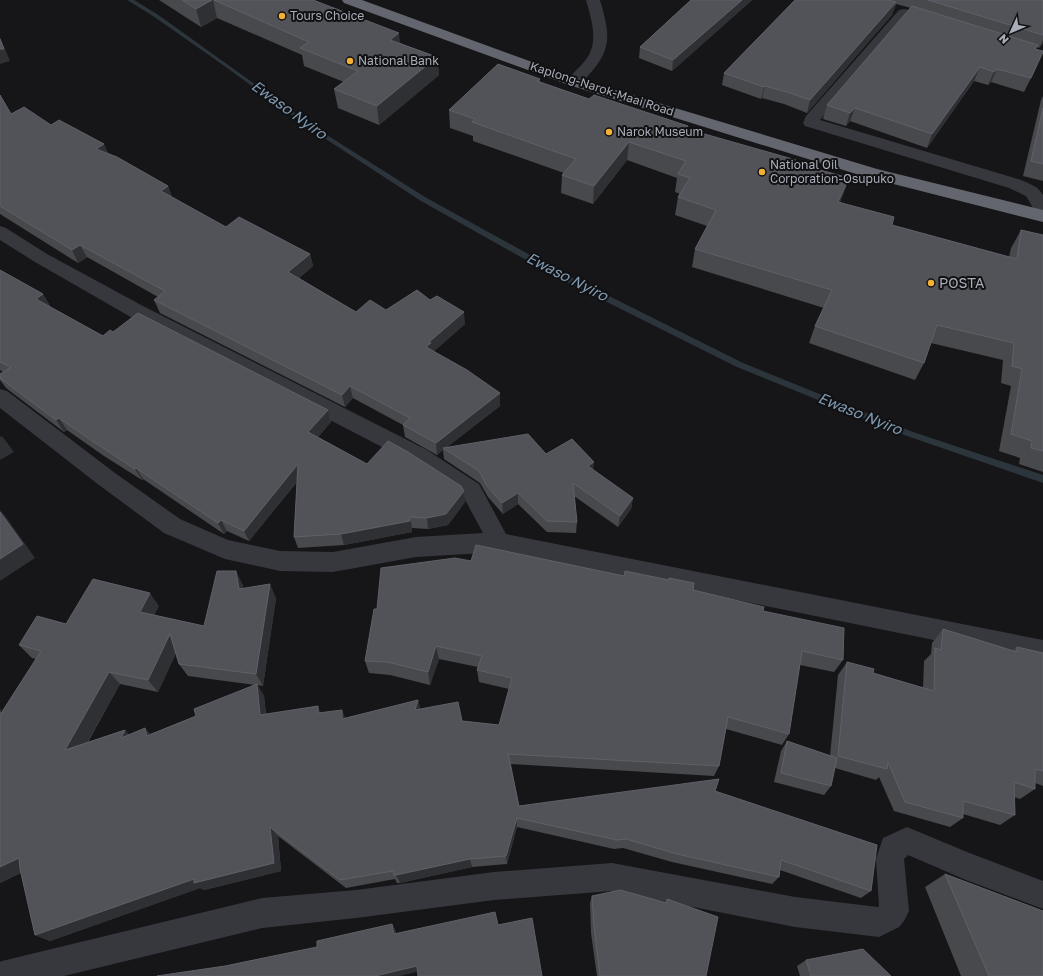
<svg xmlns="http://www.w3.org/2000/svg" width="1043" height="976" font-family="'Golos Text',sans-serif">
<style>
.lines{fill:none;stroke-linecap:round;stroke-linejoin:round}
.stream{fill:#2c353c;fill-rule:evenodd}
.minor{fill:#37383d;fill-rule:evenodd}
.highway{fill:#63666e;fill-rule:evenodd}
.wall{fill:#47494d;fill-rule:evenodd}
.shaded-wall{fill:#2f3033}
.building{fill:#525359;stroke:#5f6168}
.poi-dot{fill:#f2b134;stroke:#111113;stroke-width:1.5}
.labels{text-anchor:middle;stroke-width:4;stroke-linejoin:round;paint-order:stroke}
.far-poi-label{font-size:12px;fill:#a8adb8;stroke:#111113;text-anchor:start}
.far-street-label{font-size:12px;fill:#a8adb8;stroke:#111113}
.poi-label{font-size:14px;fill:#a8adb8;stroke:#111113;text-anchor:start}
.water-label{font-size:15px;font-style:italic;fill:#7f9bb3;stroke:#111113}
</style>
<rect width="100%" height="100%" fill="#161618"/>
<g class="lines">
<path class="stream" d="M127,0H134L157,14L319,130L425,197L559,271L743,363L913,432L1043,475V483L907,436L737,367L553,275L421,201L315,132L223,65L153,16Z"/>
<path class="minor" d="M586,0H600C610,35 613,49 587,77C581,84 578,88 569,85L566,82C572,73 581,67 587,58C599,41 591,18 586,0Z
M904,9L909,10L911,13L909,16L820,120L1021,180C1030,184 1038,186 1043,195V217L1037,215L1026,196L1009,188L805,126L803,123L806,116L899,10Z
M0,226L6,228L47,254L143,306L427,450L479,484L506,534L1043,640V662L499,552L416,557L333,572L280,571L225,559L164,533L99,485L0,408V389L7,391L115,473L180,519L228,540L280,551L333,552L416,537L483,533L463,496L411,462L129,316L35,262L0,240Z
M907,827L967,852L1043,881V909L966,880L908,855L904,859L909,911L904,921L899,927L879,937L795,927L612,891L494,900L356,918L262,928L64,976H0V962L2,961L262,898L356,890L494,872L612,863L795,897L878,907L879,906L876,859L883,838Z"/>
<path class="highway" d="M342,0H362L579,79L877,169L1043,210V222L866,177L569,85L344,3Z"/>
</g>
<path class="wall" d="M159,0H313L400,43L437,57L439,75L379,125L338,108L334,89L344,82L304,66L302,55L217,18L201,27Z
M691,0H752L672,71L639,58L640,47Z
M795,0H1043V43L1039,48L1037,47L1036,49L1031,78L1024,92L991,82L988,85L974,81L927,148L850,121L846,126L823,119L827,105L911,8L896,4L892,15L807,113L784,104L762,98L761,99L722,85L724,73Z
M540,79V82L589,99L688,126V129L795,163L849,178L840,202L892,225L1009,257L1011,248L1021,230L1043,235V472L1019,464L1020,458L999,451L1011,386L1001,383L1003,360L931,343L924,363L915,380L809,343L815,326L824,308L692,267L695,249L707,226L675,215L678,197L680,194L675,192L677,178L627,160L593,204L561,193L562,175L564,173L473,141V136L450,128L449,110Z
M0,95L11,114L51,125L108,153L168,186L172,197L226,227L310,254L313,266L299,278L356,312L386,310L430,300L465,324L433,352L500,393V406L447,447L546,454L593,470L633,498L631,509L618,527L574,496L577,522L576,533L547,532L518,504L503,514L488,497L480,483L444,459L443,450L437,455L405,437L403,425L353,398L345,407L160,313L154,300L158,297L87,257L78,263L0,214Z
M1043,96V181L1023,176L1041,100Z
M0,270L43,294L50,306L49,307L103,336L113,332L328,410L331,422L318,437L367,464L465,502L448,525L428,529L412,528V532L344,545L298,548L294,537L297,482L249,541L227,531L224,534L143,479L142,480L104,456L67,430L64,432L6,388L0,380V374L3,372L0,370Z
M471,561L693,590L763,611L843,660L834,672L800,665L789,734L782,745L726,729L719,766L714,776L511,764L519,806L715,791L871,891L861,898L780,870L779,877L772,884L672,862L623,848L614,849L517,827L507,864L472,867L400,883H397L395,879L346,888L278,836L281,871L204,890L200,888L50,941L35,935L21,873L0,883V708L1,713L36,659L32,658L19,645L66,624L159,606L154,615L204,626L243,585V588L276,598L263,686L257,685L264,696L266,714L321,713L346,718L418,700L420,709L462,721L499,725L509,689L479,682L477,670L478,667L439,659L430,685L390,675L369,673L365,661L377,609ZM176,653L179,664L188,676L255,685L196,716L150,734L129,735L125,730L88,742L120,684L158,692Z
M943,629L1013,651L1017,647L1043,653V786L1035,783V789L1020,799L1014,797L1015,815L1000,825L963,814V818L950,827L894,811L879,777L876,780L835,768L831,786L824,795L774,782L781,751L787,741L830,756L838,675L847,662L873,673L923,688L924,661L931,654L932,643Z
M945,874L1043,976H961L925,887Z
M592,896L665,902L667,899L706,976H597L591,933L590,903Z
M806,960L891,976H800L797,966Z"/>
<path class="shaded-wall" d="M212,0H213L217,18L201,27L196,9Z
M742,0H752L672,71L673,60Z
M896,2L892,15L807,113L810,100Z
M399,33L401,51L390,40Z
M0,37L10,61L0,64Z
M1043,40V43L1039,48Z
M437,57L439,75L379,125L377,106Z
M980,67L974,81L927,148L932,134Z
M997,69L991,82L988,85L994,72Z
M765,86L762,98L761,99L764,87Z
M855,108L850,121L846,126L850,113Z
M629,142L627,160L593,204L594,186Z
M104,144L110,157L96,149Z
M849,178L843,196L832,220L838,202Z
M168,186L173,199L161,191Z
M80,245L87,257L78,263L72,250Z
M310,254L313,266L291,284L288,272Z
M43,294L50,306L43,311L36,299Z
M464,312L465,324L432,353L426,347L429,342Z
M350,386L353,398L345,407L342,395Z
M500,393V406L444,449L443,448V450L437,455L436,443Z
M328,410L331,422L312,444L308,432Z
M59,418L67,430L64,432L56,420Z
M2,436L14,452L0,460V437Z
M594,462L593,474L588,466Z
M298,464L302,476L249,541L244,531Z
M136,468L143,479L142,480L135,469Z
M464,491L465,502L448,525L428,529L427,518Z
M518,493V504L503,514L502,503Z
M633,498L631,509L618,527L620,516Z
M0,510L6,517L35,558L0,581Z
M410,517L412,528V532L344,545L341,534Z
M221,520L227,531L224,534L218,523Z
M236,571L243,585L246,602L239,589Z
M270,584L276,598L263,686L256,674Z
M150,593L159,606L149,625L140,612Z
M170,634L179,647L158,692L148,680Z
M436,646L439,659L430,685L428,672Z
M109,672L120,684L77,760L65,750Z
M257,684L264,696L267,726L260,715Z
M418,700L421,712L415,710Z
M318,706L323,718L318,713Z
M342,710L347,722L342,719Z
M145,728L155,739L147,736Z
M125,730L135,741L121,738Z
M517,818V827L507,864L506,856Z
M270,827L278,836L281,871L204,890L200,888L50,941L35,935Z
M19,858L33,867L0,883V867Z
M470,859L472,867L400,883L396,875Z
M392,924L396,931L397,940L394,934Z
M417,966L420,971L400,976H375Z"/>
<path class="building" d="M182,0H212L196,9Z
M214,0H313L399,33L390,40L437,57L377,106L334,89L358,71L300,48L309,42Z
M691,0H742L673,60L640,47Z
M795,0H888L896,2L810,100L787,92L765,86L764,87L724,73Z
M928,0H1043V35Z
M912,6L1038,45L1035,49L1043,51V52L1031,78L997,69L994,72L980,67L932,134L855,108L850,113L827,105Z
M0,39L4,49H0Z
M498,64L540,79L537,81L589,99L594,95L688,126L687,129L796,160L795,163L849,178L838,202L894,217L892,225L1017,259L1021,230L1043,235V451L1031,448L1032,441L1011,434L1022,369L1012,366L1014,343L937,325L924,363L815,326L832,290L695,249L716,210L678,197L690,178L678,174L686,161L629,142L594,186L562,175L576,159L472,122L475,119L449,110Z
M0,95L11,114L24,107L51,125L59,120L104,144L96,149L117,157L168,186L161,191L226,227L239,217L310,254L288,272L356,312L370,300L386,310L417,290L430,300L437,296L464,312L429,342L431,343L426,347L467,370L500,393L436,443L403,425L410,418L350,386L342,395L154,300L165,291L80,245L72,250L0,206Z
M1043,108V164L1031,161Z
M0,270L43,294L36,299L103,336L110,330L113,332L138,313L328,410L308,432L367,464L388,441L408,452L461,486L464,491L446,514L427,518L410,517V521L341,534L294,537L298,464L244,531L221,520L218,523L136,468L135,469L97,444L59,418L56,420L0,378V374L11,367L0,362Z
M528,434L546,454L572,439L594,462L588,466L633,498L620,516L573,483L577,522L547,521L518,493L502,503L487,486L479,471L443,448Z
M0,512L23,544L0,559Z
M476,545L624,576L625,571L669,580V578L694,583L693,590L764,607L763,611L844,628L843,660L802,651L789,734L728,717L719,766L508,754L519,806L719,779L715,791L877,845L871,891L781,860L779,877L677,854L626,839L617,840L517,818L506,856L470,859L396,875H394L393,871L340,880L270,827L274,863L194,883V879L35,935L20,869L19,858L0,867V715L41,651L19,645L37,616L66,624L93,579L150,593L140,612L204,626L217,571H236L239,589L270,584L256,674L179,664L170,634L148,680L109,672L65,750L125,730L121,738L145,728L147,736L196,716L194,709L257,684L260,715L318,706V713L342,710V719L418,700L415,710L458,702L462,721L499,725L512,678L477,670L482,656L436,646L428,672L387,662L365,661L374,609H377L381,568L455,558L471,561Z
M943,629L1017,652V647L1043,653V771L1035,769V789L1014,782L1015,815L963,801V818L905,802L888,762L887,769L838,756L847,662L874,669L873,673L934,691L935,648L941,650Z
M787,741L837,758L831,786L781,773Z
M945,874L1043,911V976H989Z
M620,890L667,903V899L718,917L706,976H600L594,926L592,896Z
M495,912L498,925L532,918L542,976H418L417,966L375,976H157L225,966L317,947V941L392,924L394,934Z
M863,949L891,976H811L806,960Z"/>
<g class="poi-dot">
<circle cx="282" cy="16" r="4"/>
<circle cx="350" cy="61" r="4"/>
<circle cx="609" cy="132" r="4"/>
<circle cx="762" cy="172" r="4"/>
<circle cx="931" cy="283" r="4"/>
</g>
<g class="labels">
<g class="far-poi-label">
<text x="290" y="20">Tours Choice</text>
<text x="358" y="65">National Bank</text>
<text x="617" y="136">Narok Museum</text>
<text x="770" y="169">National Oil<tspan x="770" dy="14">Corporation-Osupuko</tspan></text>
</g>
<g class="far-street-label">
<text transform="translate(602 89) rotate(18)" y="4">Kaplong-Narok-Maai Road</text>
</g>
<g class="poi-label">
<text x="939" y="288">POSTA</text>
</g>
<g class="water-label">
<text transform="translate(289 110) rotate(36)" y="5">Ewaso Nyiro</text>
<text transform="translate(567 277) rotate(27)" y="5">Ewaso Nyiro</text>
<text transform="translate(860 414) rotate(22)" y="5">Ewaso Nyiro</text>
</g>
</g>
<g transform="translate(1011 32) rotate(226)" stroke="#111113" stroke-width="3" paint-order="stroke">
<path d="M0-3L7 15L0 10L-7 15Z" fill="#a8adb8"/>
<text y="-6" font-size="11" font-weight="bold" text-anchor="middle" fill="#a8adb8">N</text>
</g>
</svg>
